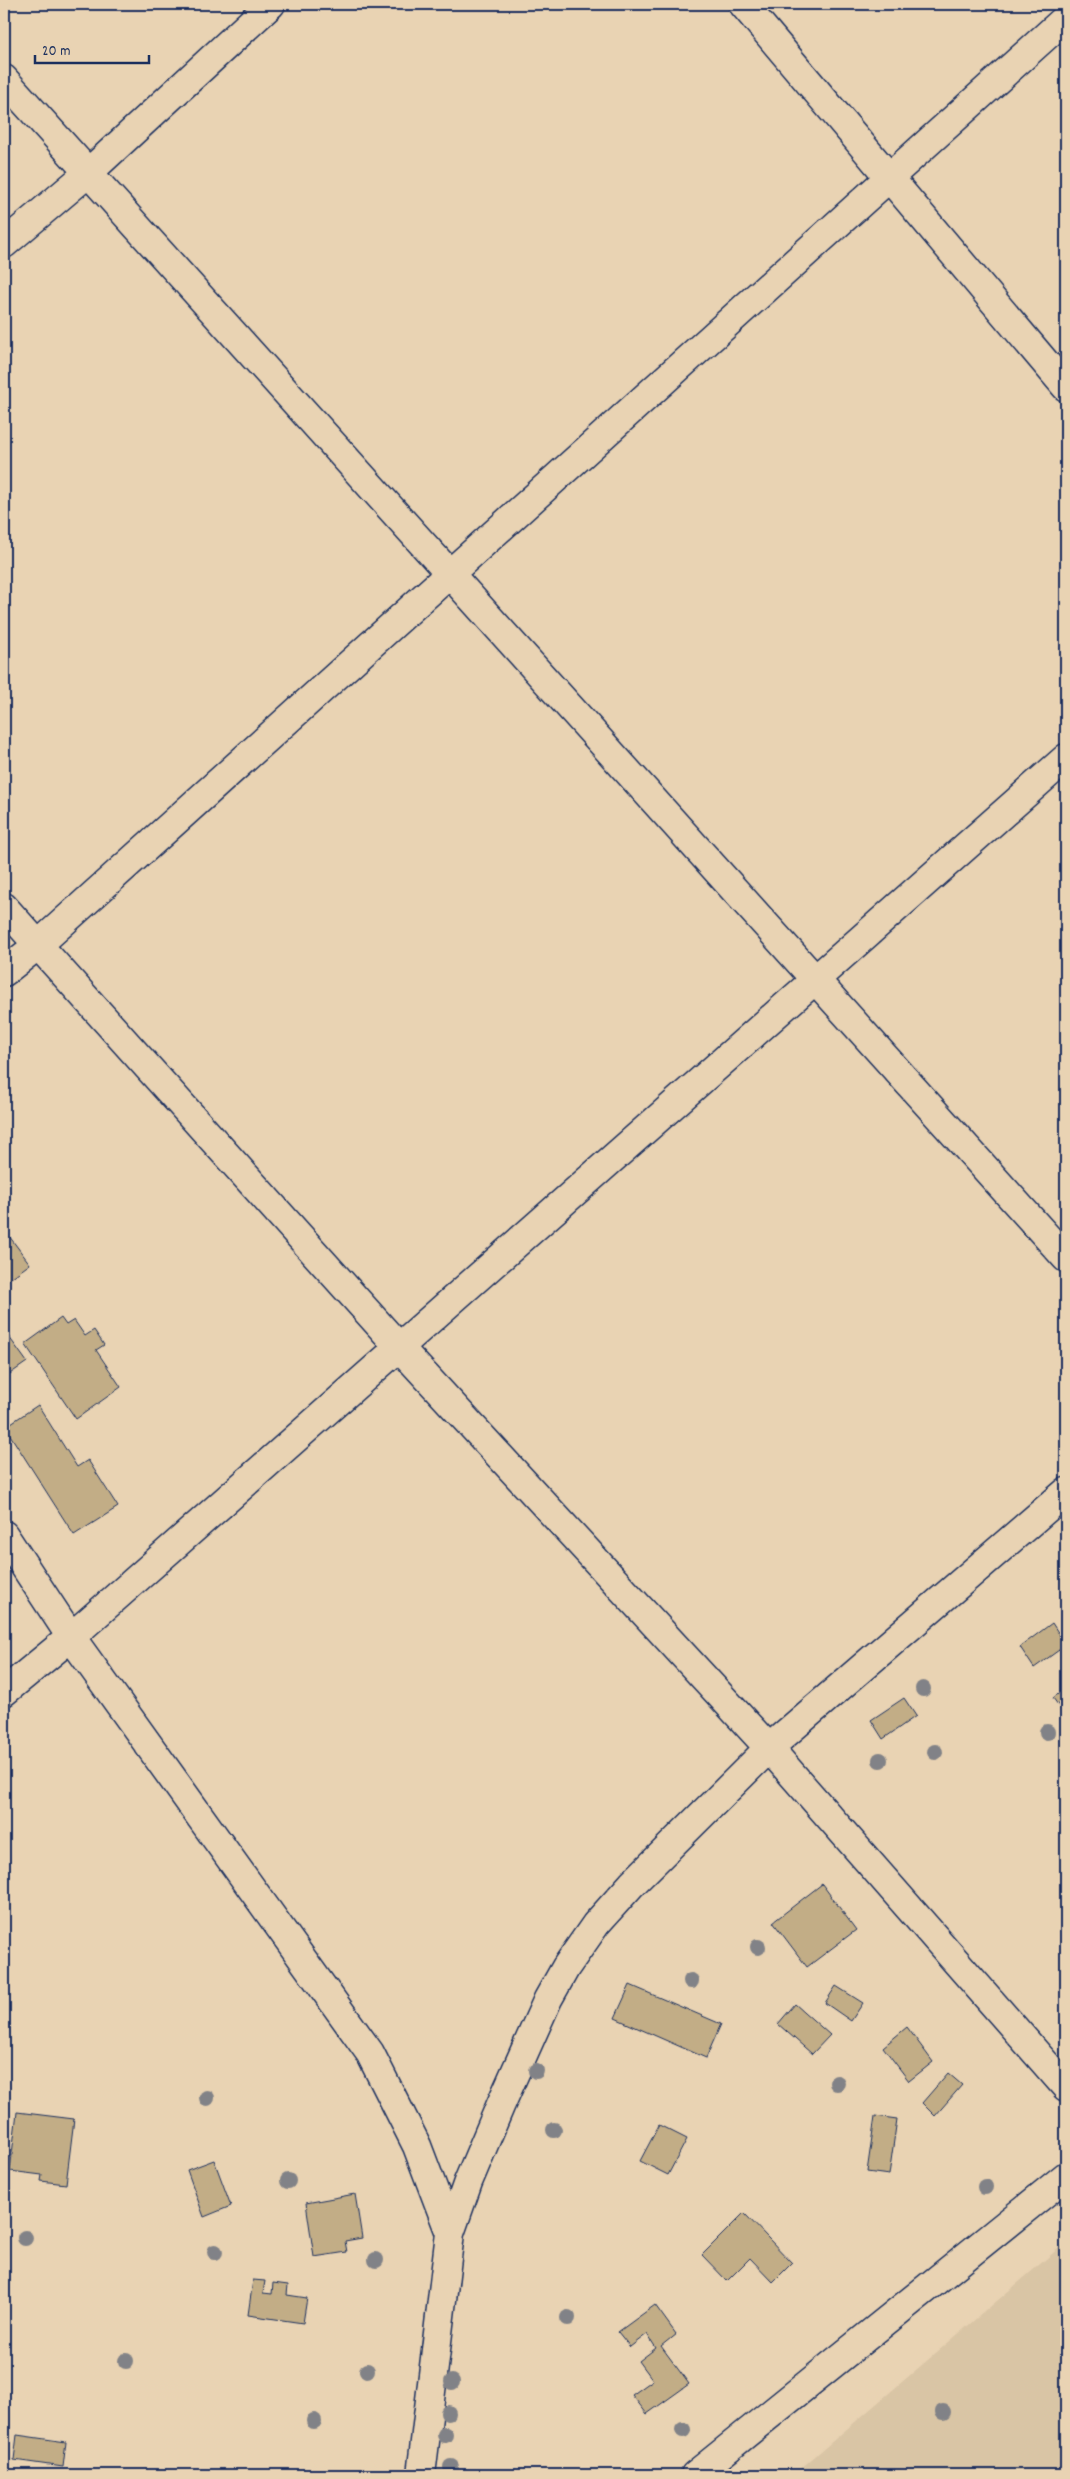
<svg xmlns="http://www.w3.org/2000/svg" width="1070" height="2479" font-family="Dekko,sans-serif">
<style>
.built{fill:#d9c5a5}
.building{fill:#c2ad86;stroke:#1b2f5e}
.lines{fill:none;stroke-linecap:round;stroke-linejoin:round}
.street-casing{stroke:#1b2f5e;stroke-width:31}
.secondary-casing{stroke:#1b2f5e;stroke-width:31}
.street{stroke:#e9d3b3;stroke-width:28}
.secondary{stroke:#e9d3b3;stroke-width:28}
.tree{fill:#818287}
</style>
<rect width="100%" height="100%" fill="#e9d3b3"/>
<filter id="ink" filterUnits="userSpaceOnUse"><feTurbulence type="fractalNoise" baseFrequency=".02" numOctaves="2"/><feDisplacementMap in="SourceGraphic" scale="10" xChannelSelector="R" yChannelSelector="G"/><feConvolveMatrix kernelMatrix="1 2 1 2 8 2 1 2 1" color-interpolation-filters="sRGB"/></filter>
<g filter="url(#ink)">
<path class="built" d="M1066,2242V2475H793Z"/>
<path class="building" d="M6,1232L30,1264L4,1283V1234Z
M61,1318L66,1325L74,1320L85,1336L94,1330L104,1345L96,1350L121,1387L76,1419L25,1344Z
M4,1330L27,1362L4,1378Z
M38,1405L77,1467L88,1460L118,1507L74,1535L5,1427Z
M1052,1623L1066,1645L1034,1668L1020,1647Z
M1066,1688V1716L1053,1698Z
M904,1698L916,1716L883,1739L871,1720Z
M822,1884L856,1930L807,1967L773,1922Z
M630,1985L721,2024L706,2058L615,2018Z
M836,1986L863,2003L851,2021L825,2003Z
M795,2004L830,2035L812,2054L778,2024Z
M907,2027L933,2062L909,2081L883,2047Z
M948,2073L962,2085L935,2116L922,2103Z
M17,2112L74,2119L66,2184L41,2181L42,2175L10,2171Z
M875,2116L897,2119L889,2175L867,2172Z
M659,2125L687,2139L668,2175L640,2161Z
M214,2160L231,2206L204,2217L187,2170Z
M355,2194L362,2238L345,2241L347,2252L314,2257L306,2203Z
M744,2213L792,2263L773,2282L750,2258L727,2281L702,2255Z
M253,2280L265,2281L263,2293L272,2294L273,2283L288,2285L287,2295L307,2298L303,2323L248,2315Z
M655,2305L676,2334L661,2346L689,2384L647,2414L632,2395L653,2380L639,2361L656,2348L647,2334L630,2347L618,2332Z
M17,2435L66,2442L63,2467L14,2460Z"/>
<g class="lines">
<g class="street-casing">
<path id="street" d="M743,4L1066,387
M4,79L1066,1258
M4,244L88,173L271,4
M4,907L399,1347L769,1748L1066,2087
M4,972L38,945L1066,18
M4,1535L71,1637L370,2053L417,2146L450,2233
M4,1692L71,1637L1066,758
M421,2475L450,2233L468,2182L501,2104L548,1999L566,1967L596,1924L632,1884L769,1748L1066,1492"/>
</g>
<g class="secondary-casing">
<path id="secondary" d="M695,2475L1066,2176"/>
</g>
<use href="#street" class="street"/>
<use href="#secondary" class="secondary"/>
</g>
<g class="tree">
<circle cx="923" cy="1689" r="8"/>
<circle cx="1047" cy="1732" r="8"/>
<circle cx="935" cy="1752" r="8"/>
<circle cx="880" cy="1760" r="8"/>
<circle cx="758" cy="1947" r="8"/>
<circle cx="691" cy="1981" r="8"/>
<circle cx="536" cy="2071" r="8"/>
<circle cx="837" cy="2083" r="8"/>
<circle cx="207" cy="2098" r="8"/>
<circle cx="554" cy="2130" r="8"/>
<circle cx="288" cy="2181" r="8"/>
<circle cx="985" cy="2187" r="8"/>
<circle cx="25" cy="2238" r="8"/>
<circle cx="215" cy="2252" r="8"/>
<circle cx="376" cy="2260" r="8"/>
<circle cx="568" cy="2318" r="8"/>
<circle cx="126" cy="2361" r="8"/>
<circle cx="367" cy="2371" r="8"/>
<circle cx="452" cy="2382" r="8"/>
<circle cx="943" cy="2412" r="8"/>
<circle cx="448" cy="2413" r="8"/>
<circle cx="314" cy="2421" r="8"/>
<circle cx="683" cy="2430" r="8"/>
<circle cx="445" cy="2435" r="8"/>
<circle cx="451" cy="2467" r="8"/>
</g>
</g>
<rect width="1070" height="2479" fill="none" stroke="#e9d3b3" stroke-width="20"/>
<rect x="10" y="10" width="1050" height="2459" fill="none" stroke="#1b2f5e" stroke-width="2" filter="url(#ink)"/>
<path d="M35 55v8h114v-8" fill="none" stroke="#1b2f5e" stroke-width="2.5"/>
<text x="42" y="55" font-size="15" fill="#1b2f5e" stroke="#e9d3b3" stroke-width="4" paint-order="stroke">20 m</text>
</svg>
